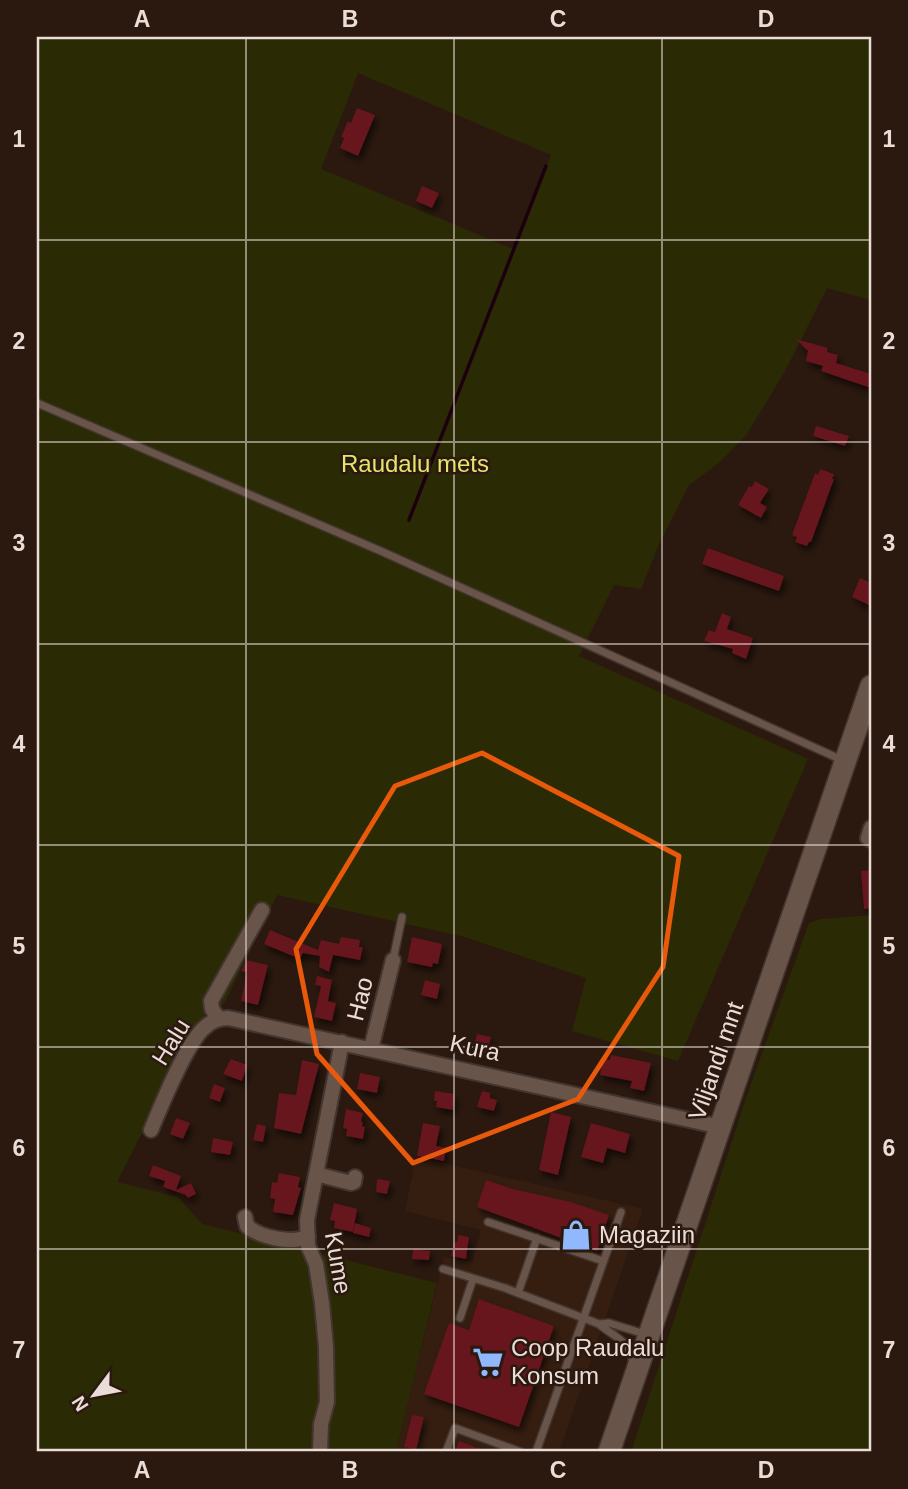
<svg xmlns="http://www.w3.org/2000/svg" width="908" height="1489" font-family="Arial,sans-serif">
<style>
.built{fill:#351e10}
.green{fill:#2a2b05;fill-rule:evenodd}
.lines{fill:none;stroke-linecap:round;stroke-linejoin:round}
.stream{stroke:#1d000e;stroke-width:3.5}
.building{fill:#66141d;filter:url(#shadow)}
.lane-casing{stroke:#42342f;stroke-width:10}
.street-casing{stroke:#42342f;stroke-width:18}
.secondary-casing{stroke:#42342f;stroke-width:24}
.lane{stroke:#695449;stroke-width:7}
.street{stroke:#695449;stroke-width:14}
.secondary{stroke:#695449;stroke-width:21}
.marked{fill:none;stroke:#e8590c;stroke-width:5;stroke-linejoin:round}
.grid{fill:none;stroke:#eaddd7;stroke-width:2;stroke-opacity:0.55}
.labels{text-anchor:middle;stroke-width:5;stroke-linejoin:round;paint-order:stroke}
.park-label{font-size:24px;fill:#e3e56c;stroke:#2b190f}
.street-label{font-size:24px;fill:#eaddd7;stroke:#2b190f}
.poi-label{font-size:24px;fill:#eaddd7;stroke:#2b190f;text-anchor:start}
.neatline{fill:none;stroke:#eaddd7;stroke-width:2.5}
.grid-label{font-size:23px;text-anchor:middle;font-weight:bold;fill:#eaddd7}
</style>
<defs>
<filter id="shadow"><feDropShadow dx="3" dy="5" stdDeviation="3.5" flood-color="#0009"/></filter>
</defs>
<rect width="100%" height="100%" fill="#2b190f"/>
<path class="built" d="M416,1157L643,1209L559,1452H396L444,1257L472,1262L481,1230L405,1211Z"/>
<path class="green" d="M37,37H871V300L827,288L785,371L747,434L720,462L689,485L660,542L641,589L614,585L579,656L808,759L678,1061L572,1031L586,978L465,937L277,895L225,1002C181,1052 148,1122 117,1182L178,1197L202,1224L437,1283L396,1452H37ZM358,73L551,155L513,249L321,169Z
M871,915V1452H631L747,1095L809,923L821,919Z"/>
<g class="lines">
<path class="stream" d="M409,520L546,166"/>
</g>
<path class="building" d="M357,108L375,115L358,156L340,148L344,138L341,137L348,121L351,123Z
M422,186L439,193L432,208L416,201Z
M796,339L828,348L827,352L838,355L836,363L871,374V388L821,371L823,366L806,361L808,351Z
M816,426L849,436L845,446L813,436Z
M820,469L834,474L832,479H834L811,542H809L807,546L795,542L797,537L792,535L815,473L818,475Z
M755,481L769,489L760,503L767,507L761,518L738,505L749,486L752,487Z
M708,548L784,576L779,591L702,564Z
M860,578L871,583V606L852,597Z
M722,613L731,617L727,629L753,638L746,659L732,653L733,649L704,641L709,630L715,632Z
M871,870V908L864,909L861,871Z
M270,930L318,950L321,940L339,944L341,937L360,940L359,947H363L360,960L333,955L329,972L319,967L320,956L303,953L300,959L264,944Z
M412,937L442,944L438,964L433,963L432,967L407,962Z
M246,960L268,965L258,1005L241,1001L247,972L241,971Z
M317,976L332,980L328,1001L336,1003L332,1021L314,1017L321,986L315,985Z
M425,980L440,984L437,999L421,995Z
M477,1034L491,1037L487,1054L473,1051Z
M611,1055L651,1063L644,1091L630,1088L632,1081L600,1075L603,1059L610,1060Z
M231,1059L247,1065L242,1081L223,1074Z
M302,1060L319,1064L301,1134L274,1128L279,1093L296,1095Z
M360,1073L380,1077L377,1093L357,1089Z
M214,1084L225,1088L220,1102L209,1098Z
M435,1091L455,1094L453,1110L436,1107L437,1101H434Z
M482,1091L490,1093V1098L497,1100L494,1111L477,1107Z
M346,1109L363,1113L361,1122H363L362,1126L365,1127L363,1139L346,1136L347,1129L343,1128Z
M551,1112L571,1117L558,1175L539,1170Z
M176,1118L190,1123L183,1139L170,1134Z
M423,1123L440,1126L436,1146L446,1148L444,1161L417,1156Z
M591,1123L630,1134L625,1153L607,1148L603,1163L581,1157Z
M257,1124L266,1126L263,1142L253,1140Z
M213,1138L233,1142L230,1155L211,1152Z
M153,1165L181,1176L176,1190L191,1183L196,1194L188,1198L186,1195L163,1187L165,1181L149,1176Z
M279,1173L300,1177L298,1187L301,1188L293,1215L273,1212L275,1199L270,1198L272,1182L277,1183Z
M377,1179L390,1181L387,1194L376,1192Z
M486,1180L513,1189L571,1202L609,1215L597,1251L477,1207Z
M334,1203L357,1209L353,1232L334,1228L335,1221L330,1220Z
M355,1223L371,1228L369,1237L353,1233Z
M458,1235L469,1237L466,1259L451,1256L454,1242H457Z
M413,1249L430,1251L429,1260L412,1259Z
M479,1299L554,1326L519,1427L424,1394L449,1323L469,1330Z
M412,1415L424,1417L416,1450L404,1447Z
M459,1441L486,1451L485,1452H455Z"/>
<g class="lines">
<g class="lane-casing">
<path id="lane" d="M37,403L383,552L842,760
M393,960L402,917
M488,1222L603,1261
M443,1269L505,1288L599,1324L609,1323L648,1335
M518,1293L537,1238
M460,1318L473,1279
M599,1324C615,1338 630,1340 633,1363
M446,1452L455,1428L521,1452
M536,1452L621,1212"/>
</g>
<g class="street-casing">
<path id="street" d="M871,828L868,838L871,840
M218,1018L212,1009L211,1001L262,910
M371,1049L393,960
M151,1130C161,1106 186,1044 204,1028C211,1021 218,1018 228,1018L721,1127
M316,1174L351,1183L354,1182L355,1177
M245,1217L247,1226C259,1237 293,1245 308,1236
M320,1452L321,1424L327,1402L326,1347L322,1303L316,1264L308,1246L307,1220L342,1042"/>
</g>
<g class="secondary-casing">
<path id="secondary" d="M609,1452L871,686"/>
</g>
<use href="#lane" class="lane"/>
<use href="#street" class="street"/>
<use href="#secondary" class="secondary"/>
</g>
<path class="marked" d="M482,753L679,856L663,967L578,1099L413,1163L317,1054L296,949L395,786Z"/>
<path class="grid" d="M246,37V1452M454,37V1452M662,37V1452M37,240H871M37,442H871M37,644H871M37,845H871M37,1047H871M37,1249H871"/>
<defs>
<g id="shop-bare" transform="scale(2.415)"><path d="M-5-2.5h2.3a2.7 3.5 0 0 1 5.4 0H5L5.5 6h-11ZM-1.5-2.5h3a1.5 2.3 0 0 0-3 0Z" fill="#91b8fd" stroke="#2b190f" stroke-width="2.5" paint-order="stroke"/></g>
<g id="supermarket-bare" transform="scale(2.415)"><path d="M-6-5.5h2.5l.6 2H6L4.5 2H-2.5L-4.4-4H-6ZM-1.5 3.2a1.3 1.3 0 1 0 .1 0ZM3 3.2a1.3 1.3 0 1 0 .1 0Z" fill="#91b8fd" stroke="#2b190f" stroke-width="2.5" paint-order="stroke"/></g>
</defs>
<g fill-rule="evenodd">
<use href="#shop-bare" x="576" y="1235"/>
<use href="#supermarket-bare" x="488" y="1362"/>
</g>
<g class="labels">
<g class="park-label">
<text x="415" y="472">Raudalu mets</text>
</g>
<g class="street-label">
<text transform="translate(360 999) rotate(-76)" y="8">Hao</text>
<text transform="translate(171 1042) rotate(-58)" y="8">Halu</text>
<text transform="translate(475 1048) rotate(12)" y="8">Kura</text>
<text transform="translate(716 1061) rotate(-71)" y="8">Viljandi mnt</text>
<text transform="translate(338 1263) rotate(80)" y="8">Kume</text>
</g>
<g class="poi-label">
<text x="599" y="1243">Magaziin</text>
<text x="511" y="1356">Coop Raudalu<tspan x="511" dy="28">Konsum</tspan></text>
</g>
</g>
<rect width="908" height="1489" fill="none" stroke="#2b190f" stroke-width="77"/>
<g transform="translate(94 1395) rotate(238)" stroke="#2b190f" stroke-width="5" paint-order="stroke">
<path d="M0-5L12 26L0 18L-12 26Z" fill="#eaddd7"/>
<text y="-10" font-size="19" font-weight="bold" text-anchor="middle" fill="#eaddd7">N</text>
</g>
<rect x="38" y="38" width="832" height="1412" class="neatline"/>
<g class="grid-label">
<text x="142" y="27">A</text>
<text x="350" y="27">B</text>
<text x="558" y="27">C</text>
<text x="766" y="27">D</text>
<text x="19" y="147">1</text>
<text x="889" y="147">1</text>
<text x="19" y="349">2</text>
<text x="889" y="349">2</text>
<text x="19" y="551">3</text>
<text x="889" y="551">3</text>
<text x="19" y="752">4</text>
<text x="889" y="752">4</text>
<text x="19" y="954">5</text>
<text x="889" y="954">5</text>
<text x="19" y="1156">6</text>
<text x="889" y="1156">6</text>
<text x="19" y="1358">7</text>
<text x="889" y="1358">7</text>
<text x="142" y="1478">A</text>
<text x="350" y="1478">B</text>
<text x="558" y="1478">C</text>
<text x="766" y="1478">D</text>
</g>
</svg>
